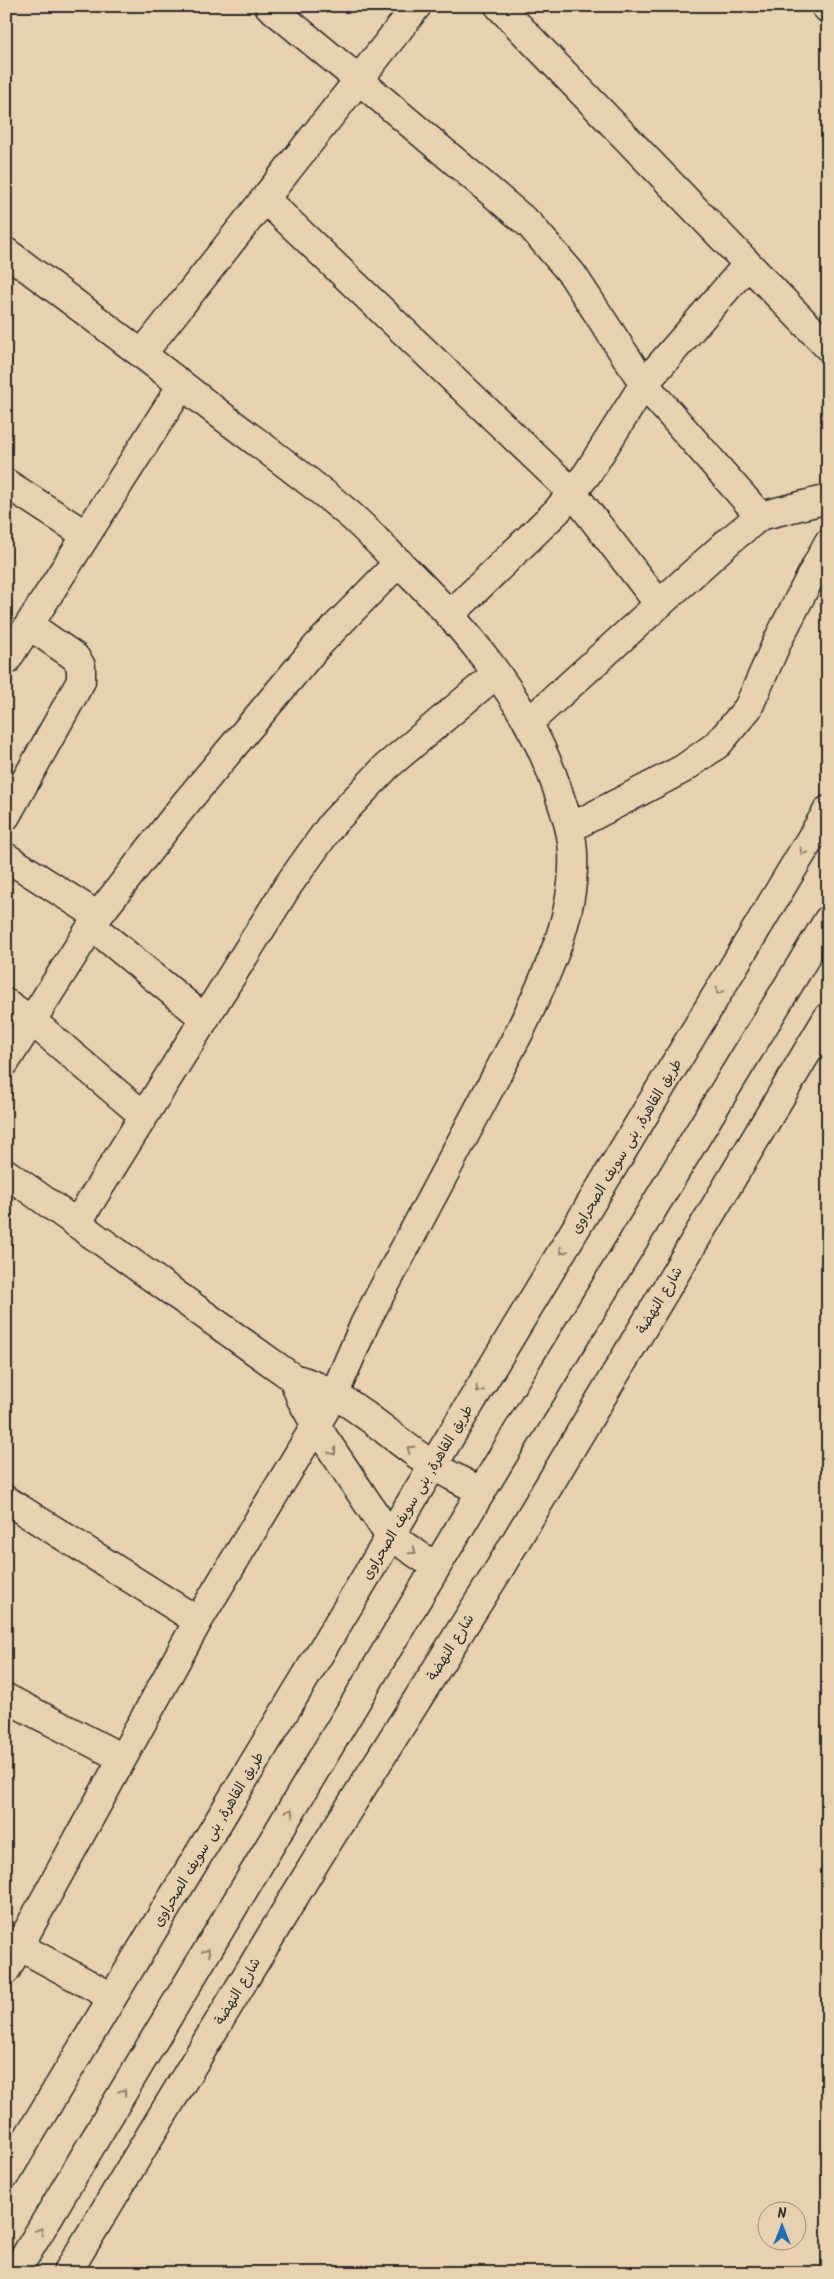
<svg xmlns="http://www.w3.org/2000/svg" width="834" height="2279" font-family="Kalam,'Playpen Sans Arabic',sans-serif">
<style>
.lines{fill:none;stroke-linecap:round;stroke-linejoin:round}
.minor-casing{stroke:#2b2b2b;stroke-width:31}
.primary-casing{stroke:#2b2b2b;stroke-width:31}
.minor{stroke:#e8d1b1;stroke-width:28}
.primary{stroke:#e8d1b1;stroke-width:28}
.oneway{stroke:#8a7e6e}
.labels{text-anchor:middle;stroke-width:4;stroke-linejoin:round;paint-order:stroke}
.street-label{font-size:14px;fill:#2b2b2b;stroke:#e8d1b1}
</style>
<rect width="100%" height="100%" fill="#e8d1b1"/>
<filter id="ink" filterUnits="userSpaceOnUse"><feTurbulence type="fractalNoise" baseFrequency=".02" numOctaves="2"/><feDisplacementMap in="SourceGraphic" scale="10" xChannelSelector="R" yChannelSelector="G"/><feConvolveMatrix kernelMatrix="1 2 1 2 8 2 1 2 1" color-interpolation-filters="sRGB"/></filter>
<g filter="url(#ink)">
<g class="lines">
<g class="minor-casing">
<path id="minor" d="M269,6L359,80L530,225L572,274L644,384L760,516
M499,6L828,347
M825,6L828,9
M265,199L573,493L659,604
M6,252C80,307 153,362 226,419C267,450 309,480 349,514C363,526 376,540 390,554C459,620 526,696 557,788C564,810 572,830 573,853C576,916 546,976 520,1031L365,1323L334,1395L198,1621L6,1970
M142,354L417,6
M6,483L86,535
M450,615L557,511L587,474L644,384L748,264
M6,661L182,385
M529,722L729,541L760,516L828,499
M6,816L81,681V666L75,657L29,625
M570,828L683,769L718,744L748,708L779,638L828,543
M6,857L98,916
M92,926L205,1019
M6,1003L32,1021L144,1116
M6,1061L98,916L184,805L317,646L399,562
M6,1173L293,1378C347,1391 388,1437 434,1466C449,1475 466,1483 481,1492
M77,1223L289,884L332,824L386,767L496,674
M293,1378L301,1399L316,1426L389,1535L436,1567
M6,1500L198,1621
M6,1698L122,1758
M6,1939L112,1997
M67,2273L319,1856L498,1571L828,1017"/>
</g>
<g class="primary-casing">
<path id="primary" d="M6,2174L828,810
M15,2273L481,1492L828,920"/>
</g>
<use href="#minor" class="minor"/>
<use href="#primary" class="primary"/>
</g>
<defs><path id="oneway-chevron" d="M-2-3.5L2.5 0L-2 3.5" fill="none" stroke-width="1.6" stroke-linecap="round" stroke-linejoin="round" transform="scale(1.25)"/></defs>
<g class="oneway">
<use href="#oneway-chevron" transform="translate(803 852) rotate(121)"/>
<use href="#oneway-chevron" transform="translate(719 991) rotate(121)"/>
<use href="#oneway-chevron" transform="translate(563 1251) rotate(121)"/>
<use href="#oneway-chevron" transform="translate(479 1390) rotate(121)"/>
<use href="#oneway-chevron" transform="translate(410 1449) rotate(-145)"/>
<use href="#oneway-chevron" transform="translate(333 1452) rotate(56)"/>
<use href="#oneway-chevron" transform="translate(413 1551) rotate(34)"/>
<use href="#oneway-chevron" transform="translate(290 1812) rotate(-59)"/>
<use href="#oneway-chevron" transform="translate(207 1952) rotate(-59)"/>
<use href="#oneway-chevron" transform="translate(123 2092) rotate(-59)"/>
<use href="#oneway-chevron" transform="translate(40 2231) rotate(-59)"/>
</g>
</g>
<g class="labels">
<g class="street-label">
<text transform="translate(626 1146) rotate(-59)" y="5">طريق القاهرة, بنى سويف الصحراوى</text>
<text transform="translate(659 1300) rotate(-59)" y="5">شارع النهضة</text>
<text transform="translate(417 1492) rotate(-59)" y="5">طريق القاهرة, بنى سويف الصحراوى</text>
<text transform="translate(450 1647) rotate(-58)" y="5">شارع النهضة</text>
<text transform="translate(208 1839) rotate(-59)" y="5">طريق القاهرة, بنى سويف الصحراوى</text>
<text transform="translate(237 1991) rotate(-59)" y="5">شارع النهضة</text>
</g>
</g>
<rect width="834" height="2279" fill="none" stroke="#e8d1b1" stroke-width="25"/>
<rect x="12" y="12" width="809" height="2254" fill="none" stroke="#2b2b2b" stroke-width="2" filter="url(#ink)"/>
<g transform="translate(782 2226)"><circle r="24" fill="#e8d1b1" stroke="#9c8f7b"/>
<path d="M0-4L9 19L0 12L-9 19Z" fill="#1f6fb2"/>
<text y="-8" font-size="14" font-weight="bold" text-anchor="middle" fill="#2b2b2b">N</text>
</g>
</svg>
